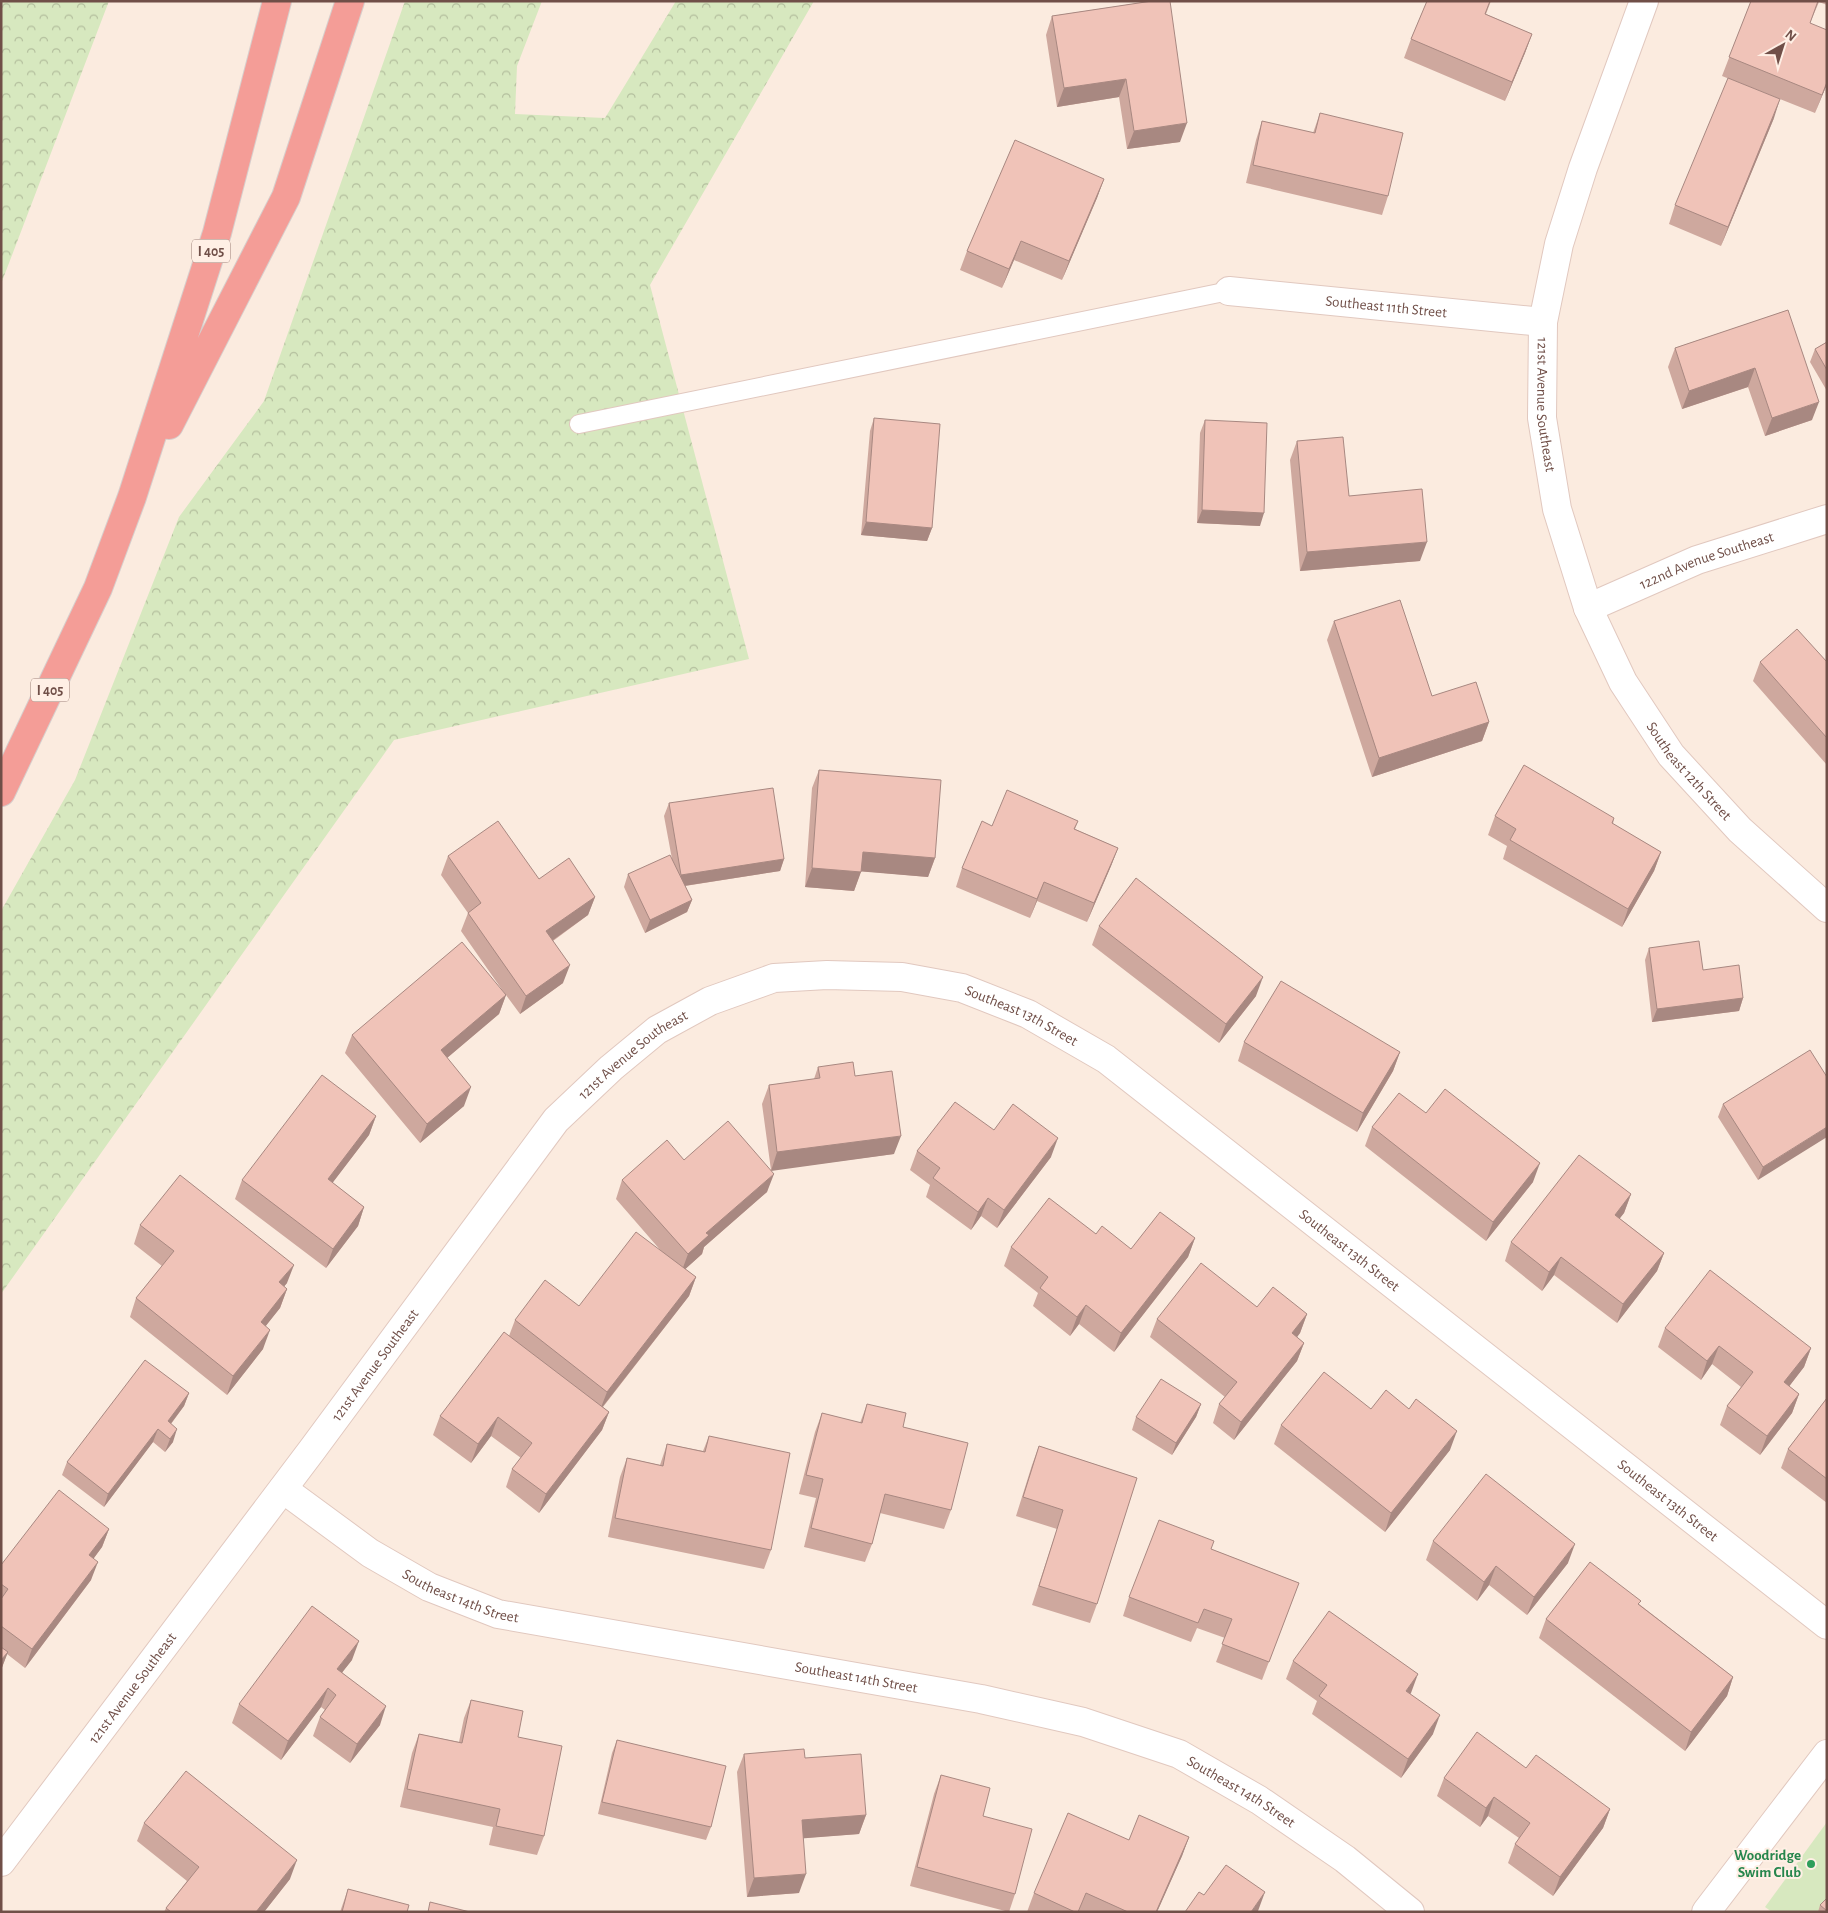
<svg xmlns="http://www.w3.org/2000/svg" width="1828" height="1913" font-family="'Alegreya Sans',sans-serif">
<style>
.forest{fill:url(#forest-crowns)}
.pitch{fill:#d7e8bf}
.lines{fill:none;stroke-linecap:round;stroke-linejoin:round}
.service-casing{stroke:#e1c8bf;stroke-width:20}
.minor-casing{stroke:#e1c8bf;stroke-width:30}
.tertiary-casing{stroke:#e1c8bf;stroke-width:30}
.motorway-casing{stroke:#d7cecc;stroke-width:30}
.service{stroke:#fff;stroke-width:18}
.minor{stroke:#fff;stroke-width:28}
.tertiary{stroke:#fff;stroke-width:28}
.motorway{stroke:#f49d97;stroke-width:28}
.wall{fill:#cea89e}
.shaded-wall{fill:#a88881}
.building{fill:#f0c3b8;stroke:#a88881}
.leisure-dot{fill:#2e9e5b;stroke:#ffefe5;stroke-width:2}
.labels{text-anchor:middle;stroke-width:4;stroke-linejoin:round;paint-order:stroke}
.shield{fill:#ffefe5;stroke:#9b7f77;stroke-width:1}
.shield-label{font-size:14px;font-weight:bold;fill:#704f48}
.street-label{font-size:15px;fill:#704f48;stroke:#ffefe5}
.leisure-label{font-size:15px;font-weight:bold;fill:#27864d;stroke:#ffefe5;text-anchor:end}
</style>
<defs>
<pattern id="forest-crowns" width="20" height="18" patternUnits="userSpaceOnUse" patternTransform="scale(1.25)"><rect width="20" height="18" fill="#d7e8bf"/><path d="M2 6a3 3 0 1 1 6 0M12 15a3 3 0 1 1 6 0" fill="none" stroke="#b3be9d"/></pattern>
</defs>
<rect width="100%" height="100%" fill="#fbebdf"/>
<path class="forest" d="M1,1H109L1,284Z
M405,1H542L517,66L515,114L605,118L676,1H814L650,285L749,659L394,740L1,1294V911L75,780L179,517L264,401Z"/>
<path class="pitch" d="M1827,1822V1912H1772L1765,1907Z"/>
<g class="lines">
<g class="service-casing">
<path id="service" d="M579,424L1229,291"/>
</g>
<g class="minor-casing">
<g id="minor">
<path id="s1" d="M1229,291L1543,322"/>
<path id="s2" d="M1588,608L1697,560L1827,519"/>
<path id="s3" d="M283,1489L370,1553L429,1587L498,1614L981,1699L1083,1722L1179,1754L1259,1800L1345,1859L1410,1912"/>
<path id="s4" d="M1,1862L312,1450L556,1120L611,1068L657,1030L710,1001L774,978L827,975L902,977L962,988L1028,1014L1106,1059L1827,1625"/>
</g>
</g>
<g class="tertiary-casing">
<g id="tertiary">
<path id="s5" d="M1644,1L1583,168L1559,244L1543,322L1542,418L1557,509L1588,608L1623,682L1671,755L1740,830L1827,908"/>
<path d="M1706,1912L1827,1754"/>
</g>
</g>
<g class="motorway-casing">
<path id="motorway" d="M169,425L286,197L350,1
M1,792L98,588L132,497L217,233L277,1"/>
</g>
<use href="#service" class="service"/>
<use href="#minor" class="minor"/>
<use href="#tertiary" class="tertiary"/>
<use href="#motorway" class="motorway"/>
</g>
<path class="wall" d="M1152,1L1180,142L1127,149L1119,97L1057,107L1046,35L1052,16Z
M1427,1H1491L1486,14L1532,34L1525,53L1505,101L1404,58L1411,39Z
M1751,1H1827V5L1819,2L1810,23L1827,84L1815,113L1722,76Z
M1320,113L1388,196L1382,215L1246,183L1256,140L1262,121L1313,133Z
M1774,118L1721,246L1669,224L1675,205Z
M1104,179L1097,198L1062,280L1014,260L1002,288L960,270L967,251Z
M1788,310L1812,420L1765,436L1748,387L1682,409L1668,367L1675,348Z
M1827,342V391L1810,362L1815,349Z
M874,418L932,528L927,541L861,535L870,431Z
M1205,420L1260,526L1197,523L1200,433Z
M1297,441L1349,496L1420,561L1300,571L1290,460Z
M1334,621L1432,696L1489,722L1482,741L1372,777L1327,640Z
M1760,662H1827V765L1753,681Z
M819,770L935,858L928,877L861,871L854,891L805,887L812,788Z
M669,803L784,859L780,871L685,886L692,900L687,912L645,933L624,887L628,874L672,859L664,816Z
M1495,816L1614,818L1613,824L1661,852L1654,871L1622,927L1503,859L1507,846L1488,835Z
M1078,821L1075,829L1118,848L1111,866L1087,922L1037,901L1030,918L956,887L962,868L992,826Z
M448,856L539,879L595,897L588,915L553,941L563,983L520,1014L506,995L499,1014L447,1058L464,1106L420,1143L345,1053L352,1035L505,994L461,931L468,913L441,875Z
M1099,926L1256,996L1219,1043L1092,945Z
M1649,948L1703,970L1743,998L1739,1011L1652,1022L1645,960Z
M1244,1042L1400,1052L1393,1071L1357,1132L1238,1061Z
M818,1067L855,1076L894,1154L771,1170L767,1192L704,1247L702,1254L685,1269L696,1277L689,1296L603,1407L609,1412L602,1430L539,1513L506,1487L512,1469L521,1458L491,1436L471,1463L433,1435L440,1416L509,1336L515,1320L579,1306L662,1252L616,1199L622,1180L684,1160L771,1170L762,1104L769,1085L814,1079Z
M1827,1077L1758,1180L1718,1117L1723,1104Z
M1426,1113L1533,1182L1486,1241L1365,1146L1372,1127Z
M376,1116L369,1135L332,1183L364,1207L358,1226L326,1268L235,1199L242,1180Z
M994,1130L1051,1157L997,1228L981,1216L971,1230L926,1197L930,1185L910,1170L917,1151Z
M1631,1194L1624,1213L1619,1218L1664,1253L1657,1271L1617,1323L1554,1275L1542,1291L1505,1261L1511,1242Z
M140,1225L287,1283L284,1286L287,1289L280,1308L265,1326L263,1349L227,1395L130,1317L136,1298L162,1266L134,1244Z
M1096,1234L1131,1249L1195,1238L1188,1257L1114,1352L1079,1324L1070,1336L1033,1306L1038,1293L1004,1266L1011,1247Z
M1257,1307L1307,1314L1300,1333L1297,1337L1304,1343L1297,1361L1234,1440L1213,1423L1219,1404L1225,1397L1150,1337L1157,1319Z
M1665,1328L1811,1348L1804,1367L1789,1386L1799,1394L1792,1413L1760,1455L1720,1425L1727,1406L1741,1387L1712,1364L1701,1380L1658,1347Z
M189,1393L184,1406L171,1424L173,1442L165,1452L153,1442L104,1507L62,1475L67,1462Z
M1827,1398V1503L1781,1468L1788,1449Z
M867,1404L903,1427L951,1510L944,1529L880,1513L872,1544L865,1562L804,1547L816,1498L799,1494L815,1432L822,1413L860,1423Z
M1201,1404L1196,1417L1172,1455L1132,1430L1136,1417Z
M1371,1409L1450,1450L1385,1532L1274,1444L1281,1425Z
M709,1436L771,1550L764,1569L608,1537L620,1477L627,1458L660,1465L667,1444L703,1451Z
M1039,1446L1137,1478L1097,1604L1090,1623L1032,1605L1057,1529L1016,1516L1032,1465Z
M109,1529L102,1547L94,1558L91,1580L25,1668L7,1654L1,1670V1565Z
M1433,1541L1568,1563L1527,1615L1489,1585L1477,1601L1426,1560Z
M1211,1549L1299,1583L1262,1680L1216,1662L1225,1638L1197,1628L1191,1642L1123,1616L1129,1597Z
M1639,1604L1733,1677L1727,1696L1685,1751L1539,1638L1546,1619Z
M352,1660L342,1672L380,1725L350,1763L313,1736L320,1717L325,1710L321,1707L281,1760L232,1723L239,1704Z
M1293,1661L1410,1694L1433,1734L1401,1778L1312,1714L1317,1701L1286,1679Z
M471,1700L518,1737L544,1836L537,1855L489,1845L493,1827L400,1807L412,1753L419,1734L459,1742L464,1718Z
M617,1740L711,1827L706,1840L598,1814L612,1753Z
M744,1754L805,1758L866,1815L859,1834L803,1838L799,1893L747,1897L737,1772Z
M1526,1768L1610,1809L1603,1828L1553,1896L1508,1863L1515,1844L1519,1838L1488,1816L1480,1827L1437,1796L1444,1778Z
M941,1775L983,1816L1015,1894L1009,1912L910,1886L934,1794Z
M144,1823L290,1879L264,1912H164L166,1908L187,1881L137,1841Z
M1189,1837L1182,1856L1157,1912H1027L1034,1893L1129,1840Z
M348,1889L407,1912H340Z
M1827,1898V1912H1818L1820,1905Z"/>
<path class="shaded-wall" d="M1532,34L1525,53L1505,101L1512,82Z
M1126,79L1119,97L1057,107L1064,88Z
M1827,82V84L1815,113L1822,95Z
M1780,99L1774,118L1721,246L1728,227Z
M1187,123L1180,142L1127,149L1134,131Z
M1104,179L1097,198L1062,280L1069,261Z
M1021,241L1014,260L1002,288L1009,269Z
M1755,368L1748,387L1682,409L1689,391Z
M1819,402L1812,420L1765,436L1772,418Z
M1202,510L1264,513L1260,526L1197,523Z
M866,522L932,528L927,541L861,535Z
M1427,542L1420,561L1300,571L1307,552Z
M1489,722L1482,741L1372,777L1379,758Z
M1118,848L1111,866L1087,922L1094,903Z
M863,852L935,858L928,877L856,871Z
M1661,852L1654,871L1622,927L1628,909Z
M784,859L780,871L677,887L681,875Z
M812,868L861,872L854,891L805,887Z
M1044,882L1037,901L1030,918L1037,899Z
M595,897L588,915L539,950L546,931Z
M692,900L687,912L645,933L650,920Z
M570,965L563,983L520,1014L526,996Z
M1263,977L1256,996L1219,1043L1226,1024Z
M506,995L499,1014L434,1069L441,1050Z
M1743,998L1739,1011L1652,1022L1657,1009Z
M1400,1052L1393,1071L1357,1132L1363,1113Z
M471,1087L464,1106L420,1143L427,1124Z
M376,1116L369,1135L321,1198L328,1179Z
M1827,1127V1137L1758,1180L1763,1167Z
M901,1136L894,1154L771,1171L777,1152Z
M1058,1138L1051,1157L997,1228L1004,1210Z
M1540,1163L1533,1182L1486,1241L1493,1222Z
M774,1174L767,1192L704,1247L702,1254L681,1273L688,1254L706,1233Z
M1631,1194L1624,1213L1608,1234L1615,1215Z
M988,1198L981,1216L971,1230L978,1212Z
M364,1207L358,1226L326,1268L333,1249Z
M1195,1238L1188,1257L1114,1352L1121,1333Z
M1664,1253L1657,1271L1617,1323L1623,1304Z
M1561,1257L1554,1275L1542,1291L1549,1272Z
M294,1265L287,1283L272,1301L279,1282Z
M696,1277L689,1296L600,1410L607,1392Z
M287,1289L280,1308L254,1341L261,1322Z
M1086,1305L1079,1324L1070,1336L1077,1317Z
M1307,1314L1300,1333L1286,1352L1292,1333Z
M270,1330L263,1349L227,1395L233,1376Z
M1304,1343L1297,1361L1234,1440L1241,1422Z
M1719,1346L1712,1364L1701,1380L1707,1361Z
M1811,1348L1804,1367L1778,1401L1784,1382Z
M189,1393L184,1406L163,1434L168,1421Z
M1799,1394L1792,1413L1760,1455L1767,1436Z
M1201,1404L1196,1417L1172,1455L1176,1443Z
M609,1412L602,1430L539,1513L546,1494Z
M498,1417L491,1436L471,1463L478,1444Z
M158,1429L153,1442L104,1507L108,1494Z
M177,1429L173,1442L165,1452L170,1439Z
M1457,1431L1450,1450L1385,1532L1391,1513Z
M109,1529L102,1547L82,1574L89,1555Z
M1575,1544L1568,1563L1527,1615L1534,1597Z
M98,1562L91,1580L25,1668L32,1649Z
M1496,1566L1489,1585L1477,1601L1484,1582Z
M359,1641L352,1660L330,1688L337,1669Z
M8,1652L1,1670V1660Z
M1418,1674L1411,1693L1399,1710L1406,1691Z
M1733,1677L1727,1696L1685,1751L1691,1732Z
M328,1688L321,1707L281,1760L288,1741Z
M386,1706L380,1725L350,1763L357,1744Z
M1440,1715L1433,1734L1401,1778L1408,1759Z
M1494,1797L1488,1816L1480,1827L1486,1808Z
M1610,1809L1603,1828L1553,1896L1560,1877Z
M866,1815L859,1834L795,1839L802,1820Z
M1189,1837L1182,1856L1157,1912H1156Z
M297,1860L290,1879L264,1912H256Z
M806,1874L799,1893L747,1897L754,1878Z
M1265,1892L1258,1911L1257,1912H1251Z"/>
<path class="building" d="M1152,1H1170L1187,123L1134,131L1126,79L1064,88L1052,16Z
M1427,1H1490L1485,14L1532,34L1512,82L1411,39Z
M1751,1H1818L1810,23L1827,30V82L1822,95L1729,57Z
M1728,78L1780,99L1728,227L1675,205Z
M1320,113L1403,133L1388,196L1253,165L1262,121L1315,133Z
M1015,140L1104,179L1069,261L1021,241L1009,269L967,251Z
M1788,310L1819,402L1772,418L1755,368L1689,391L1675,348Z
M1827,342V370L1815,349Z
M874,418L940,424L932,528L866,522Z
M1205,420L1267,423L1264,513L1202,510Z
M1343,437L1349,496L1422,489L1427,542L1307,552L1297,441Z
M1400,600L1432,696L1476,682L1489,722L1379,758L1334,621Z
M1797,629L1827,662V738L1760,662Z
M1524,765L1614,818L1612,823L1661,852L1628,909L1510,840L1516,829L1495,816Z
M819,770L941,780L935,858L863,852L861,872L812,868Z
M773,788L784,859L681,875L669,803Z
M1007,790L1078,821L1074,829L1118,848L1094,903L1044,882L1037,899L962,868L982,821L992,826Z
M498,821L539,879L569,858L595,897L546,931L570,965L526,996L468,913L481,903L448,856Z
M670,855L692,900L650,920L628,874Z
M1136,878L1263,977L1226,1024L1099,926Z
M1699,941L1703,970L1739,965L1743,998L1657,1009L1649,948Z
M462,942L506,995L441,1050L471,1087L427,1124L352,1035Z
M1281,981L1400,1052L1363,1113L1244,1042Z
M1810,1050L1827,1077V1127L1763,1167L1723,1104Z
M853,1062L855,1076L892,1071L901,1136L777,1152L769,1085L820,1078L818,1067Z
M322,1075L376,1116L328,1179L364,1207L333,1249L242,1180Z
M1445,1089L1540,1163L1493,1222L1372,1127L1399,1093L1426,1113Z
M955,1102L994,1130L1013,1104L1058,1138L1004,1210L988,1198L978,1212L933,1178L940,1168L917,1151Z
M728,1121L774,1174L706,1233L709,1235L688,1254L622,1180L667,1140L684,1160Z
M1579,1155L1631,1194L1615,1215L1664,1253L1623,1304L1561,1257L1549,1272L1511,1242Z
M180,1175L294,1265L279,1282L287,1289L261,1322L270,1330L233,1376L136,1298L174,1251L140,1225Z
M1049,1198L1096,1234L1102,1226L1131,1249L1160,1212L1195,1238L1121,1333L1086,1305L1077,1317L1040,1288L1048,1277L1011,1247Z
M636,1232L696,1277L607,1392L515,1320L545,1280L579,1306Z
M1201,1263L1257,1307L1273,1287L1307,1314L1292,1333L1304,1343L1241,1422L1219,1404L1237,1382L1157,1319Z
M1710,1270L1811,1348L1784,1382L1799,1394L1767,1436L1727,1406L1753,1372L1719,1346L1707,1361L1665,1328Z
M504,1332L609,1412L546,1494L512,1469L532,1443L498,1417L478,1444L440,1416Z
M145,1360L189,1393L168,1421L177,1429L170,1439L158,1429L108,1494L67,1462Z
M1324,1372L1371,1409L1386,1390L1409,1409L1416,1399L1457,1431L1391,1513L1281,1425Z
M1161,1379L1201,1404L1176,1443L1136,1417Z
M1827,1398V1479L1788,1449Z
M867,1404L906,1413L903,1427L968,1443L951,1510L885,1494L872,1544L811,1528L823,1479L806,1475L822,1413L862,1423Z
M709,1436L790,1453L771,1550L615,1518L627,1458L663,1466L667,1444L705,1452Z
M1039,1446L1137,1478L1097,1604L1039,1586L1063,1510L1023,1497Z
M1486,1474L1575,1544L1534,1597L1496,1566L1484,1582L1433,1541Z
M59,1490L109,1529L89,1555L98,1562L32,1649L1,1626V1599L8,1589L1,1584V1565Z
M1159,1520L1214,1541L1211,1549L1299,1583L1269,1662L1222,1644L1232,1619L1204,1609L1198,1623L1129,1597Z
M1590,1562L1641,1601L1638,1604L1733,1677L1691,1732L1546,1619Z
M312,1606L359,1641L337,1669L386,1706L357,1744L320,1717L336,1695L328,1688L288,1741L239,1704Z
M1329,1611L1418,1674L1406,1691L1440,1715L1408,1759L1319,1696L1327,1685L1293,1661Z
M1,1647L8,1652L1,1660Z
M471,1700L523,1711L518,1737L562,1746L544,1836L496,1826L500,1809L407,1789L419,1734L462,1743Z
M1477,1732L1526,1768L1536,1755L1610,1809L1560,1877L1515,1844L1530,1823L1494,1797L1486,1808L1444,1778Z
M617,1740L726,1766L711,1827L602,1802Z
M804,1749L805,1758L861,1754L866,1815L802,1820L806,1874L754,1878L744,1754Z
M186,1771L297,1860L256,1912H171L166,1908L199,1867L144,1823Z
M941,1775L990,1788L983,1816L1032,1829L1015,1894L917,1867Z
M1068,1813L1129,1840L1139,1815L1189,1837L1156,1912H1128L1086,1893L1078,1912H1075L1034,1893Z
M1226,1865L1265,1892L1251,1912H1185L1199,1892L1204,1895Z
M348,1889L409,1905L407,1912H342Z
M1827,1898V1911L1820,1905Z
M430,1902L470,1912H428Z"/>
<circle class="leisure-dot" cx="1811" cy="1864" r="5"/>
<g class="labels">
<g class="shield">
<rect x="192" y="239.5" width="38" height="23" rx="4"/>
<rect x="31" y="678.5" width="38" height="23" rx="4"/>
</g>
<g class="shield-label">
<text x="211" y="256">I 405</text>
<text x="50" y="695">I 405</text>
</g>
<g class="street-label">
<text dy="5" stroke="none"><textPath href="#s1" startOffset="158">Southeast 11th Street</textPath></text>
<text dy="5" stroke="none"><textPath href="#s5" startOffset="420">121st Avenue Southeast</textPath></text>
<text dy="5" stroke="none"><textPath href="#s2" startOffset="128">122nd Avenue Southeast</textPath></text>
<text dy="5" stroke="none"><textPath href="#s5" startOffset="822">Southeast 12th Street</textPath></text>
<text dy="5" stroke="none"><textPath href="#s4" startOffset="1445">Southeast 13th Street</textPath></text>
<text dy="5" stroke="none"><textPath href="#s4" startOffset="1028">121st Avenue Southeast</textPath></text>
<text dy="5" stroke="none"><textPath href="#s4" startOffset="1850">Southeast 13th Street</textPath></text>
<text dy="5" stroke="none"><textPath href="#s4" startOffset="622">121st Avenue Southeast</textPath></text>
<text dy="5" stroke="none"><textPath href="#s4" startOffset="2255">Southeast 13th Street</textPath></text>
<text dy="5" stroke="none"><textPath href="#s3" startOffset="209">Southeast 14th Street</textPath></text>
<text dy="5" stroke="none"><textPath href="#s3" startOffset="614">Southeast 14th Street</textPath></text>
<text dy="5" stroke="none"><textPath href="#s4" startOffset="218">121st Avenue Southeast</textPath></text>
<text dy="5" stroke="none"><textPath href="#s3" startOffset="1019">Southeast 14th Street</textPath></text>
</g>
<g class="leisure-label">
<text x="1801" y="1860">Woodridge<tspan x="1801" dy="17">Swim Club</tspan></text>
</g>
</g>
<rect width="1828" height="1913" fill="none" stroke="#704f48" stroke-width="5"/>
<g transform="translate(1783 45) rotate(39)" stroke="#ffefe5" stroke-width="4" paint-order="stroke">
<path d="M0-4L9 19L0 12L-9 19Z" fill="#704f48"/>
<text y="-8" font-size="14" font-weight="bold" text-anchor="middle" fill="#704f48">N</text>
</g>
</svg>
